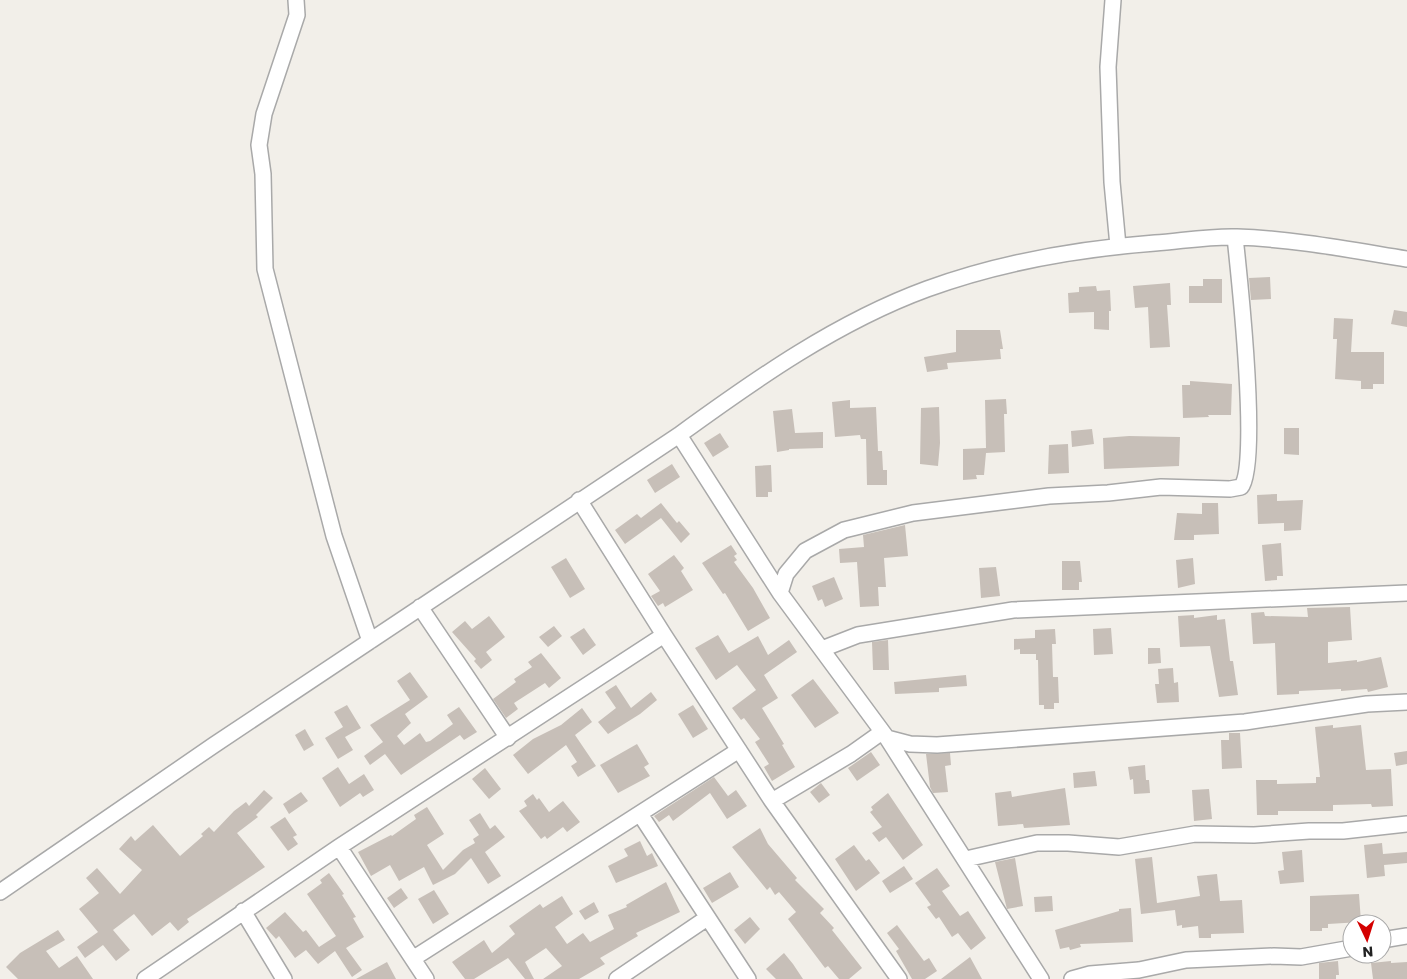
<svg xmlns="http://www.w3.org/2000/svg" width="1407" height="979" font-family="Poppins,sans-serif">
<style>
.building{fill:#c7bfb8}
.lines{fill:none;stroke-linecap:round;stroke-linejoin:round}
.street-casing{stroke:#a9a9a9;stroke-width:18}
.street{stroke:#fff;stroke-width:15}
</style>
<rect width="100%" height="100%" fill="#f2efe9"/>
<path class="building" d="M1270,277L1271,299L1251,300L1249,278Z
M1203,279H1222V303H1189V286H1203Z
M1170,283L1171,305H1167L1170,347L1150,348L1148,307L1135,308L1133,286Z
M1096,286L1097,291L1110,290L1111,311H1109V330L1094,329V312L1069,313L1068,293L1079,292V287Z
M1394,310L1407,312V327L1391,324Z
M1334,318L1353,319L1351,352H1384V384H1373V389H1361V381L1335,379L1337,339H1333Z
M956,330H1000L1003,349H1000L1001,359L947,363L948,369L927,372L924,357L956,352Z
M1190,381L1232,384L1231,415H1208L1209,417L1183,418L1182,385H1190Z
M1006,399L1007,414H1004L1005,452L986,453L984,475H976L977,479L963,480V449L986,448L985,400Z
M850,400V408L876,407L878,451H882L883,470H887V485H867L866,439H861L860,435L835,437L832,402Z
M939,407L940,443L938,466L920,464L921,408Z
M792,409L795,433L823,432V448L789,449V450L777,452L773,411Z
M1284,428H1299V455L1284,454Z
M1092,429L1094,444L1072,447L1071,431Z
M720,433L729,447L713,457L704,443Z
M1129,436L1180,437L1179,466L1104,469L1103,438Z
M1068,444L1069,473L1048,474L1049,445Z
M672,464L680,477L655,493L647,480Z
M771,465L772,492H768V497H756L755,466Z
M1277,494V501L1303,500L1301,530L1284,531V523L1258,524L1257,495Z
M661,503L677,523L679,521L690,534L681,543L661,518L625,544L615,530L637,514L641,518Z
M1202,503H1218L1219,534L1194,535V540H1174L1177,513L1202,514Z
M905,525L908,556L884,558L886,587H878L879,606L860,607L857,562L840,563L839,549L864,547L863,535Z
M1281,543L1283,576H1277V580L1265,581L1262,545Z
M731,545L737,554L734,556L737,560L734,562L753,588L770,618L748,631L725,593L723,594L702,563Z
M674,555L684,568L681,571L693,590L665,607L663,603L658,606L651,596L660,591L648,574Z
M566,558L585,589L570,598L551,567Z
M1193,558L1195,584L1178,588L1176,560Z
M1062,561H1080L1082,582H1079V590H1062Z
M996,567L1000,596L981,598L979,568Z
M834,577L843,599L825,607L822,599L818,601L812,586Z
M1350,607L1352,640L1328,642V663L1357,660V662L1381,657L1388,687L1368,692L1367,689L1341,691V689L1299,691V694L1277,695L1275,643L1253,644L1251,613L1264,612L1265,616L1308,617L1307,608Z
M1194,615V618L1217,615V620L1225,619L1230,661H1233L1238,695L1219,697L1210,646L1180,647L1178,616Z
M489,616L505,637L486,652L492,660L481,669L474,661L476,659L452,632L465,621L472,629Z
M554,626L562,636L548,647L539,637Z
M584,628L596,645L583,655L570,637Z
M1111,628L1113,654L1094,655L1093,629Z
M1055,629L1056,644H1052L1053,677H1058L1059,703H1054V709H1044V705H1039L1038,660H1036V654H1020V649L1014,650V639L1035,638V630Z
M718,635L729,653L758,636L768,655L789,640L797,652L764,675L778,698L762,708L784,744L782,745L795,767L772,781L764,767L769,764L755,742L760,739L744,718L741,720L732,708L756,690L737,665L716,680L695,648Z
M888,640L889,670H873L872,642Z
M1148,648H1160L1161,663L1148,664Z
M541,653L561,678L549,688L545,683L514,703L518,709L506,718L493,699L516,682L514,679L532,667L528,662Z
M1173,668L1174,683L1178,682L1179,702L1157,703L1155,684H1159L1158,669Z
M410,672L428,697L405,714L411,723L397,736L404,745L420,733L426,742L430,741L453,724L447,715L459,707L477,732L464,740L460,735L401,775L385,754L370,765L364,756L383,742L370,725L410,700L397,681Z
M966,675L967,686L939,688V692L895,694L894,682Z
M813,679L839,713L815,728L791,695Z
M616,685L631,708L651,692L657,700L640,714L608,734L598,722L616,708L605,692Z
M347,705L361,728L345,737L353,750L338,759L325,738L343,727L334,712Z
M693,705L708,729L693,738L678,714Z
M582,708L592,722L575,735L596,766L578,777L571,766L577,762L566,745L528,774L513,755L533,739L561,725Z
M1333,725V728L1361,725L1366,770L1391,769L1393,806L1372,807L1371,804L1333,805V811H1278V815H1257L1256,780H1277V784L1316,783V777H1320L1315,727Z
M305,729L314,745L304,751L295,735Z
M1229,733H1240L1242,768L1222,769L1221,740H1229Z
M637,744L649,764L644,767L650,776L618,793L600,765Z
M1407,751V764L1396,766L1394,753Z
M871,752L880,765L857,781L848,768Z
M950,753L951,765L945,766L948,792L933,793L930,787L926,754Z
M1145,765L1146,780H1149L1150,793L1134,794L1133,779L1130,780L1128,767Z
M338,767L349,784L364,774L374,790L363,797L360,793L340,807L322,778Z
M485,768L501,789L489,799L472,779Z
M1095,771L1097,786L1074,788L1073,773Z
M714,777L728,796L736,790L747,806L727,819L710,793L673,821L669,815L659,822L654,816Z
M821,783L830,795L819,803L810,792Z
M1065,788L1070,825L1024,828L1023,824L998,826L995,793L1011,791L1012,797Z
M1209,789L1212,819L1194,821L1192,790Z
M264,790L273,798L256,815L258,817L237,833L265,867L187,919L189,922L178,931L170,922L152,936L134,914L113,930L130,950L116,961L103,945L85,958L77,947L98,932L79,909L99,893L86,878L97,868L120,894L142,870L119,849L131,836L135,841L153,825L180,856L203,836L201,834L209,827L214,832L234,811L246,802L249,806Z
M301,792L308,801L289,814L283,804Z
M888,793L923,845L903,860L886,837L879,842L872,833L882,827L870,812L873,810L871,807Z
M533,794L537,800L539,798L549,812L563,801L580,822L567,832L563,827L547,839L545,836L541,839L519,811L527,806L524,801Z
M427,807L444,834L427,845L443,870L463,850L475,843L473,839L479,835L469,820L480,813L490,829L495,825L505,837L485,852L501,876L488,884L471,858L455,874L433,885L424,867L399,881L390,865L371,876L358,852L391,835L392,836L416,819L414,815Z
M285,817L297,835L293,837L298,844L288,851L270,827Z
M760,828L768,844L797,878L795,880L824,909L820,913L834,928L832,930L862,968L849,979H839L828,966L825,968L788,919L796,912L779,892L775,895L770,887L767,890L732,847Z
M640,841L647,856L652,853L658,866L616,883L608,866L628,856L624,849Z
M1382,843L1383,854L1407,852V863L1384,865L1385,876L1367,878L1364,845Z
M854,845L866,861L869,859L880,873L856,891L835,859Z
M1302,850L1304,882L1280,884L1278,871L1284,870L1282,852Z
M1152,857L1157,903L1200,896L1197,876L1217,874L1220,901L1242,900L1244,933L1211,934V938H1199L1198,926L1182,928V925L1177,926L1175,910L1141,914L1135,859Z
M1015,858L1023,906L1007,909L995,862Z
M904,866L913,879L890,893L882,881Z
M937,868L950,886L942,891L960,916L968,911L986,938L971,950L958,933L952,937L939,917L936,919L927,907L931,905L915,883Z
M730,872L739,887L712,903L703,888Z
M329,873L344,894L342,895L356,917L353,918L364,937L346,948L362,970L352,977L335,951L318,964L306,950L295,958L279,936L276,939L266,928L285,912L303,932L306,930L319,947L336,936L307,894L322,883L320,880Z
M666,882L680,912L636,933L638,936L600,958L605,964L579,979H543L562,966L546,948L525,962L534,979H525L508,958L474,979H465L452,962L484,940L492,953L515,934L509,926L540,904L543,908L562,896L573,914L555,927L567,944L583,933L590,942L614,929L608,915L627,907L626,905Z
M401,888L408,898L394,908L387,898Z
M434,890L449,914L433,924L418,899Z
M1359,894L1361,922L1328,924V928H1322V931H1310V896Z
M1052,896L1053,911L1035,912L1034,897Z
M594,902L599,912L585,920L579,911Z
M1131,908L1133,942L1080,944L1081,947L1070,950L1069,947L1060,949L1055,930L1119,911V909Z
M750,917L760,929L745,944L734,930Z
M897,925L924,961L929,958L937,971L925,979H912L896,951L899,949L887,933Z
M58,930L65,940L46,951L59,968L77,956L93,979H18L6,967L20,953Z
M784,953L793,964L803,979H776L766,969Z
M970,957L982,979H941Z
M1338,961L1339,975H1336V979H1319V963Z
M1391,961V963L1407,962V979H1373L1371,963Z
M387,962L396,979H356Z"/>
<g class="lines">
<g class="street-casing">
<path id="street" d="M296,0L297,15L264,114L259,145L263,174L265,269L334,536L370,641
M1113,0L1108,67L1112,182L1118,246
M679,435L780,593L887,738L1041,979
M579,500L664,635L772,801L899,979
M780,593L786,574L805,551L844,530L913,513L1049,496L1108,493L1161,487L1230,489L1241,487C1260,466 1239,274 1235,237
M420,607L508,738
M822,649L858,635L1013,610L1407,593
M887,738L910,744L937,745L1245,722L1367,704L1407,702
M772,801L851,754L882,732
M640,814L748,979
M339,847L426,979
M966,859L1037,843H1068L1119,847L1195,834L1254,835L1309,831H1343L1407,824
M0,892L214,745L679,435C756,379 837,322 927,289C1001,262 1077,249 1155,243C1182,241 1210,236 1237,237C1294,239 1351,250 1407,259
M243,911L284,979
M1382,940L1407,936
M414,958L739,750
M145,979L339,847L664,635
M617,979L707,918
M1072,979L1090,974L1139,970L1186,960L1274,956L1301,957L1352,948"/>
</g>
<use href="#street" class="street"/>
</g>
<g transform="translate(1367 939) rotate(176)"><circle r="24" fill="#ffffff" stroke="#a7a7a7"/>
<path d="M0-4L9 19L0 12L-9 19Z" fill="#d40000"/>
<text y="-8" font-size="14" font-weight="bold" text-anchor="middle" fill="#222222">N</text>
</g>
</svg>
